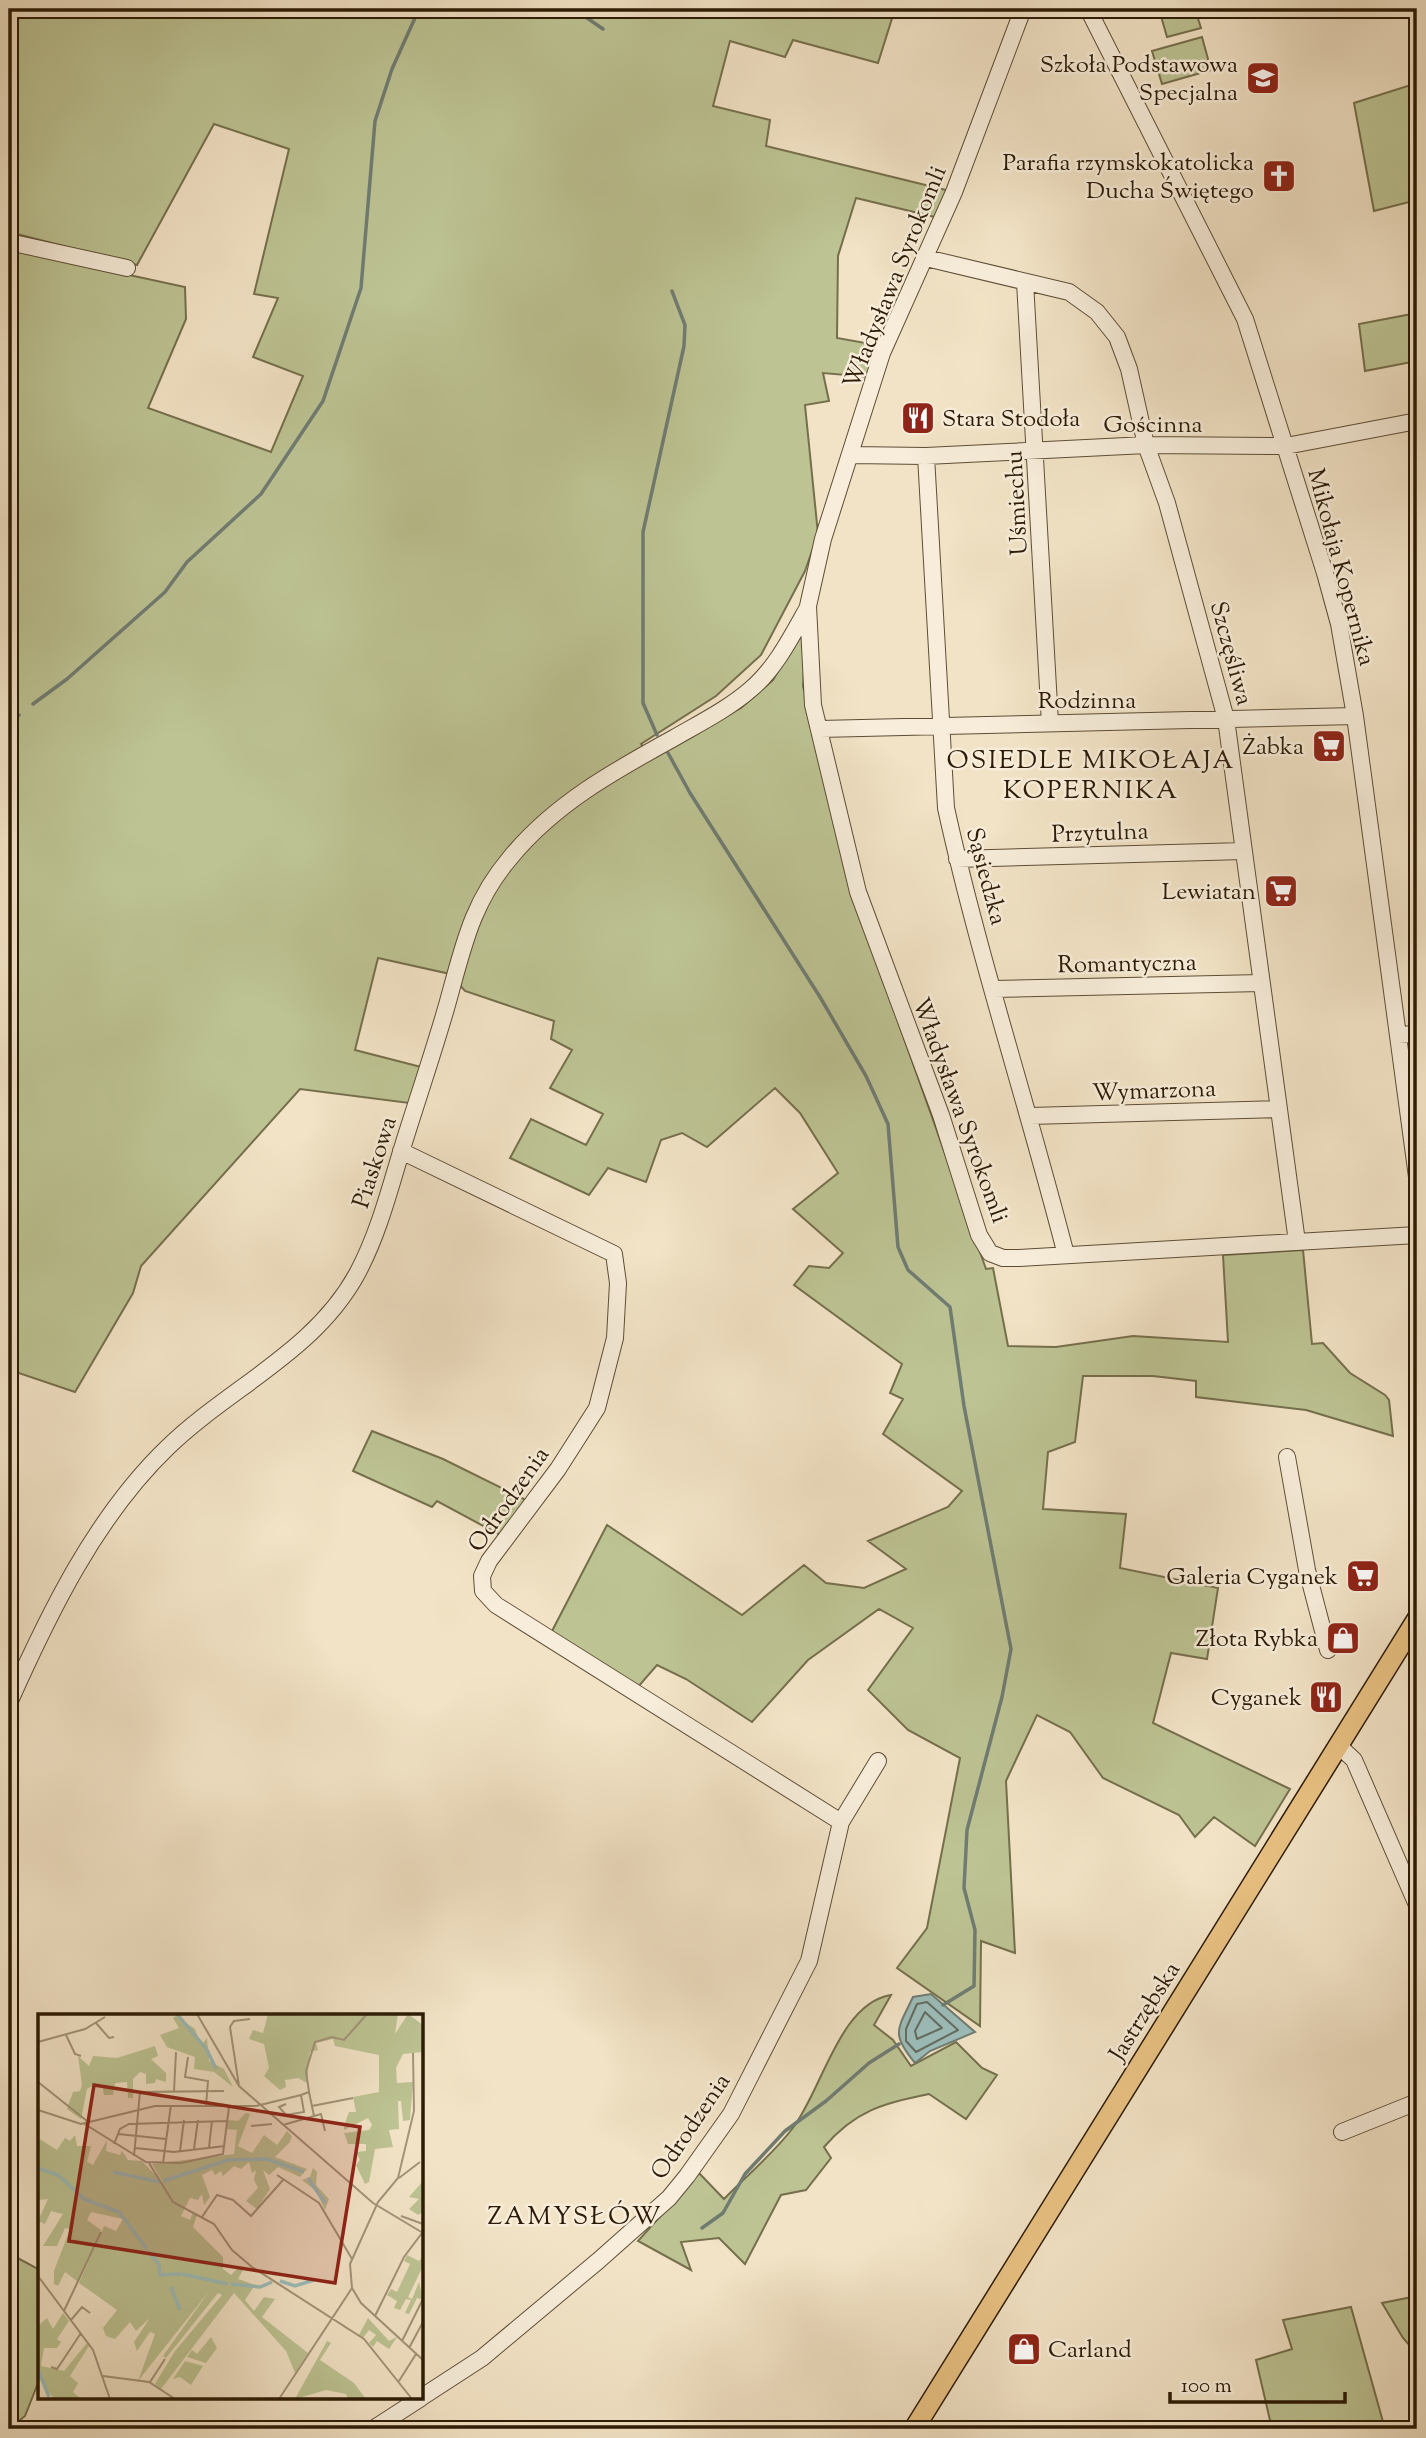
<svg xmlns="http://www.w3.org/2000/svg" width="1426" height="2438" font-family="'Sorts Mill Goudy',serif">
<style>
.green{fill:#bdc393;stroke:#756f4c;stroke-width:2}
.water{fill:#9cbdba;stroke:#707c72;stroke-width:2}
.lines{fill:none;stroke-linecap:round;stroke-linejoin:round}
.shore{stroke:#646c60;stroke-width:2}
.stream{stroke:#707c72;stroke-width:3.5}
.minor-casing{stroke:#5e4d36;stroke-width:18}
.major-casing{stroke:#2d1b06;stroke-width:22}
.minor{stroke:#f7edda;stroke-width:16}
.major{stroke:#e9c283;stroke-width:19}
.labels{text-anchor:middle;stroke-width:5;stroke-linejoin:round;paint-order:stroke}
.poi-label{font-size:24px;fill:#2d1b06;stroke:#f7edda;text-anchor:end}
.street-label{font-size:24px;fill:#2d1b06;stroke:#f7edda}
.neighbourhood-label{font-size:26px;letter-spacing:2px;fill:#2d1b06;stroke:#f7edda}
.inset-river{fill:none;stroke:#9cbdba;stroke-width:3.5}
.inset-road{fill:none;stroke:#a39379;stroke-width:2}
.view{fill:#8f2418;fill-opacity:0.15;stroke:#8f2418;stroke-width:3.5}
.inset-edge{fill:none;stroke:#2d1b06;stroke-width:3.5}
</style>
<rect width="100%" height="100%" fill="#f2e3c6"/>
<filter id="stains"><feTurbulence type="fractalNoise" baseFrequency=".00286" numOctaves="4"/><feColorMatrix values="0 0 0 0 .2 0 0 0 0 .09 0 0 0 0 .02 0 0 0 .5 -.17"/></filter>
<radialGradient id="worn" r=".72"><stop offset=".6" stop-color="#630" stop-opacity="0"/><stop offset="1" stop-color="#630" stop-opacity=".3"/></radialGradient>
<path class="green" d="M9,9H887L894,12L878,63L793,40L785,57L730,41L713,106L770,120L766,146L950,191L939,218L856,198L838,256L837,338L882,346L870,377L823,373L829,401L805,405L818,534L805,571L761,655L716,696L641,744L651,756L741,708L773,680L803,629L807,631L803,686L856,903L986,1269L993,1268L1008,1346L1056,1347L1133,1336L1228,1342L1223,1255L1303,1250L1312,1344L1323,1343L1350,1373L1385,1395L1389,1400L1393,1436L1306,1410L1196,1397V1381L1153,1376H1083L1075,1442L1048,1452L1043,1509L1126,1514L1120,1568L1218,1588L1207,1659L1171,1653L1153,1723L1290,1789L1255,1846L1214,1817L1195,1837L1179,1815L1103,1778L1070,1732L1037,1715L1006,1781L1015,1953L981,1941L980,2026L897,1968L927,1928L960,1758L908,1730L868,1690L913,1628L879,1609L808,1660L752,1722L686,1679L657,1665L638,1687L551,1633L607,1525L742,1615L804,1565L826,1583L864,1588L906,1569L868,1541L948,1507L962,1491L883,1434L903,1399L890,1393L902,1364L794,1285L809,1266L829,1268L843,1253L793,1209L838,1173L800,1113L775,1088L707,1147L682,1133L661,1140L646,1182L608,1168L589,1195L510,1158L531,1119L586,1145L603,1114L550,1088L572,1050L551,1039L554,1021L465,991L450,974L378,958L355,1050L421,1067L409,1103L300,1089L141,1266L133,1293L75,1392L19,1373L9,1380V249L185,287L186,319L148,408L271,452L303,376L253,357L278,298L254,294L289,149L214,124L137,265L9,232Z
M1159,9H1195L1201,28L1167,37Z
M1202,37L1211,70L1162,84L1152,51Z
M1417,83V200L1374,211L1354,103Z
M1417,313V361L1365,371L1359,324Z
M372,1431L443,1459L526,1500L500,1535L437,1501L432,1507L353,1471Z
M891,1995L874,2025L893,2040L911,2066L956,2042L982,2068L997,2075L966,2119L929,2094C883,2103 855,2111 824,2147L831,2158L806,2190L781,2195L745,2264L719,2238L681,2242L691,2270L638,2241L699,2173L724,2199C746,2176 773,2154 792,2129C822,2091 839,2003 891,1995Z
M9,2249L12,2255L40,2270V2378L25,2416L9,2429V2328L11,2322L9,2320Z
M1417,2296V2354L1403,2338L1382,2303Z
M1351,2307L1385,2429H1272L1256,2360L1292,2349L1283,2320Z"/>
<path class="water" d="M931,1994L975,2032L930,2051L915,2063C890,2033 898,2029 913,1997Z"/>
<g class="lines">
<path class="shore" d="M927,2002L958,2030L916,2052L906,2041V2029L917,2004Z
M925,2012L942,2028L917,2039L915,2031Z"/>
<path class="stream" d="M574,9L603,29
M33,704L67,679L165,592L187,562L261,494L323,401L361,288L375,121L392,69L419,9
M9,722L19,715
M657,735L643,703V532L684,346L685,325L672,291
M668,753L690,793L820,997L866,1076L888,1124L898,1247L908,1270L950,1307L964,1406L1011,1649L1002,1697L967,1830L964,1888L975,1930L974,1986L943,2005
M702,2228L723,2213L745,2174L785,2131L826,2101L869,2063L899,2044"/>
<g class="minor-casing">
<path id="minor" d="M1023,9L954,192L882,353L823,539L808,606L813,705L858,892L941,1115L979,1235L990,1253L1003,1258H1019L1417,1235
M1088,9L1245,319L1325,573L1339,624L1355,716L1417,1177
M9,242L127,268
M926,258L1069,292L1097,312L1117,337L1129,369L1146,445L1167,503L1226,719L1297,1242
M1025,282L1050,723
M851,455L926,456L1146,445L1286,446L1417,421
M926,456L946,808C979,958 1028,1106 1066,1255
M820,729L1355,716
M957,859L1244,851
M994,989L1261,983
M1398,1035L1417,1034
M1030,1116L1278,1109
M401,1151L614,1254L618,1283L615,1338L597,1408L558,1469L489,1561L482,1576L483,1591L496,1605L841,1822
M1287,1457L1307,1570L1328,1650
M9,1703C49,1613 96,1516 168,1447C230,1387 316,1351 358,1272C378,1234 389,1192 401,1152C416,1103 433,1054 447,1005C463,948 471,904 510,858C554,804 614,771 674,738C700,723 728,709 751,689C775,669 792,636 807,609
M1339,1746L1354,1760L1417,1905
M1342,2132L1417,2102
M422,2397L482,2358L598,2261L669,2198L687,2176L731,2114L809,1961L841,1822L878,1761
M373,2429L421,2398"/>
</g>
<g class="major-casing">
<path id="major" d="M914,2429L1417,1619"/>
</g>
<use href="#minor" class="minor"/>
<use href="#major" class="major"/>
</g>
<defs>
<g id="school-square" transform="scale(1.75)"><rect x="-9" y="-9" width="18" height="18" rx="4" fill="#8f2418" stroke="#f7edda"/><path d="M0-5L7-2L0 1L-7-2ZM-4 1L0 2.5L4 1V4Q0 6-4 4Z" fill="#fff"/></g>
<g id="church-square" transform="scale(1.75)"><rect x="-9" y="-9" width="18" height="18" rx="4" fill="#8f2418" stroke="#f7edda"/><path d="M-1.2-6h2.4v3.5h3.3v2.4h-3.3V6h-2.4V-.1h-3.3v-2.4h3.3Z" fill="#fff"/></g>
<g id="restaurant-square" transform="scale(1.75)"><rect x="-9" y="-9" width="18" height="18" rx="4" fill="#8f2418" stroke="#f7edda"/><path d="M-5-6h1v4h1v-4h1v4h1v-4h1v5L-1.5 .5V6h-2V.5L-5-1ZM5-6V6H3V1.5H1.5Q1.5-4 5-6Z" fill="#fff"/></g>
<g id="supermarket-square" transform="scale(1.75)"><rect x="-9" y="-9" width="18" height="18" rx="4" fill="#8f2418" stroke="#f7edda"/><path d="M-6-5.5h2.5l.6 2H6L4.5 2H-2.5L-4.4-4H-6ZM-1.5 3.2a1.3 1.3 0 1 0 .1 0ZM3 3.2a1.3 1.3 0 1 0 .1 0Z" fill="#fff"/></g>
<g id="shop-square" transform="scale(1.75)"><rect x="-9" y="-9" width="18" height="18" rx="4" fill="#8f2418" stroke="#f7edda"/><path d="M-5-2.5h2.3a2.7 3.5 0 0 1 5.4 0H5L5.5 6h-11ZM-1.5-2.5h3a1.5 2.3 0 0 0-3 0Z" fill="#fff"/></g>
</defs>
<g fill-rule="evenodd">
<use href="#school-square" x="1263" y="78"/>
<use href="#church-square" x="1279" y="176"/>
<use href="#restaurant-square" x="918" y="418"/>
<use href="#supermarket-square" x="1329" y="746"/>
<use href="#supermarket-square" x="1281" y="891"/>
<use href="#supermarket-square" x="1363" y="1576"/>
<use href="#shop-square" x="1343" y="1638"/>
<use href="#restaurant-square" x="1326" y="1697"/>
<use href="#shop-square" x="1024" y="2349"/>
</g>
<g class="labels">
<g class="poi-label">
<text x="1238" y="72">Szkoła Podstawowa<tspan x="1238" dy="28">Specjalna</tspan></text>
<text x="1254" y="170">Parafia rzymskokatolicka<tspan x="1254" dy="28">Ducha Świętego</tspan></text>
<text x="942" y="426" text-anchor="start">Stara Stodoła</text>
<text x="1304" y="754">Żabka</text>
<text x="1256" y="899">Lewiatan</text>
<text x="1338" y="1584">Galeria Cyganek</text>
<text x="1318" y="1646">Złota Rybka</text>
<text x="1302" y="1705">Cyganek</text>
<text x="1048" y="2357" text-anchor="start">Carland</text>
</g>
<g class="street-label">
<text transform="translate(894 277) rotate(-68)" y="8">Władysława Syrokomli</text>
<text x="1153" y="432">Gościnna</text>
<text transform="translate(1016 503) rotate(-93)" y="8">Uśmiechu</text>
<text transform="translate(1342 567) rotate(75)" y="8">Mikołaja Kopernika</text>
<text transform="translate(1232 653) rotate(75)" y="8">Szczęśliwa</text>
<text x="1087" y="708">Rodzinna</text>
<text transform="translate(1100 832) rotate(-2)" y="8">Przytulna</text>
<text transform="translate(987 876) rotate(75)" y="8">Sąsiedzka</text>
<text transform="translate(1127 963) rotate(-1)" y="8">Romantyczna</text>
<text transform="translate(1154 1090) rotate(-2)" y="8">Wymarzona</text>
<text transform="translate(961 1110) rotate(70)" y="8">Władysława Syrokomli</text>
<text transform="translate(374 1162) rotate(-72)" y="8">Piaskowa</text>
<text transform="translate(508 1499) rotate(-55)" y="8">Odrodzenia</text>
<text transform="translate(1144 2011) rotate(-58)" y="8">Jastrzębska</text>
<text transform="translate(690 2126) rotate(-56)" y="8">Odrodzenia</text>
</g>
<g class="neighbourhood-label">
<text x="1091" y="768">OSIEDLE MIKOŁAJA<tspan x="1091" dy="30">KOPERNIKA</tspan></text>
<text x="575" y="2224">ZAMYSŁÓW</text>
</g>
</g>
<g transform="translate(38 2014)">
<rect width="385" height="385" fill="#f2e3c6"/>
<path d="M230,0H360L357,20L370,0L385,11V38L365,40L358,54L359,69L375,68L372,106L365,107L363,87H360L361,115L351,116L355,133L337,135L331,168L327,170L318,151L322,146L318,138L328,137V130H310L306,119L331,116L334,111L330,104L306,116V112L311,98H318L315,83L341,78V41L297,32L295,25L278,29L280,36L272,38L269,69L260,64L247,66L248,73L242,76L226,62L231,54L226,30L211,25L215,16L225,19ZM138,2L157,15L161,26L165,29L169,24L171,47L186,55L195,73L176,58L156,55L157,43L129,33L122,21L141,14L135,4ZM117,32L120,42L113,45L128,59V68L118,65L117,69L108,70V60L102,58L95,65V84H90L89,68L77,69L75,81H66L64,70L56,71L49,75L43,105L29,95L35,78L42,77L44,71L40,42L51,52L55,42L79,44ZM208,99L212,100L200,132L214,139L226,121L239,131L249,117L254,122L252,128L237,143L269,155L262,163L240,153L231,161L225,156L232,175L219,195L208,187L220,174L216,166L218,156L214,159L211,148L203,155L196,152L185,162L183,157L177,161L174,156L164,161L172,183L166,191L164,180L160,186L152,184L143,202L152,206L155,199L159,201L155,213L185,243V255L193,261L202,252L206,254L200,265L217,271L207,286L216,297L226,283L237,285L224,303L270,339L257,359L248,337L196,279L123,375L117,370L137,337L184,281L180,279L128,344L125,342L172,276L100,367L117,320L112,318L99,337L96,328L112,304L98,317L92,308L77,325L68,322L65,314L79,296L41,269L66,212L78,217L85,205L53,198L49,206L63,216L40,268L27,258L20,272L16,270V257L32,215L27,214L19,232H5L25,200L13,197L7,210L0,207L10,185L0,186V124L19,136L27,124L32,127L37,121L39,132H53L49,148L55,151L69,126L68,137L82,141L84,137L90,146L104,147L125,169L114,150L196,140L199,116L189,115L190,106L200,107ZM275,154L279,158L278,171L291,185L287,196L278,177L264,166L272,163ZM385,167V198L380,201L371,195L381,185L371,183ZM369,241L381,247L385,242V252L370,283L374,285L381,268L385,286L379,284L371,300L367,299L373,286L368,285L362,296L356,294L359,287L349,281L353,275L359,278L372,250L366,247ZM25,299L31,307L19,325L23,328L19,334H6L3,352L26,357L49,329L51,332L32,362L40,369L35,378L43,385H16L0,363V312L9,304L15,315ZM330,304L351,327L359,323L351,335L339,327L335,333L331,329L338,321L331,316L325,324L321,321ZM173,323L179,334L168,349L149,343L154,336L159,340ZM289,327L293,329L282,346L316,369L328,385H310L308,380L288,376L257,385ZM147,347L165,352L153,371L142,363L135,365Z" fill="#bdc393"/>
<path class="inset-river" d="M139,0L169,36L178,55M0,154L20,161L46,185L81,198L109,235M75,158L122,168M270,164L287,189M125,167L190,146L229,145L266,158M110,237L121,250L122,261L143,260M144,260L190,270M242,267L257,272L276,266M193,270L222,273L234,268M133,273L142,296M0,355L11,383"/>
<path class="inset-road" d="M159,0L201,72L335,189L385,219M58,9L71,24L76,23M28,21L37,40L43,42M0,28L47,15L67,3M150,43L147,63L170,67L168,92M0,68L49,107M201,72L192,13L196,7L212,5M136,77L138,38M271,78L276,102M248,90L241,93L248,101L266,98L263,81M274,92L315,84M0,96L43,110L117,92H218L263,81L271,78L268,57L277,28L294,23L306,26L329,0M45,109L108,148L143,149L185,140L191,93M245,111L283,100L287,117M213,112L234,110M80,120L128,125M76,130L82,115L91,110L189,107M171,133L174,107M97,134L136,138L187,132M156,135L160,106M142,137L146,106M96,142L102,78L186,77M111,149L135,188L176,210L194,236L214,253L326,325L374,385M125,149L133,91M239,161L281,189L314,245M361,164L382,148M363,202L385,210M164,203L179,181L195,186L213,202L245,166M0,262L55,336L72,385M314,274L323,289L385,346M26,297L63,218M337,302L366,243L384,219M33,306L44,293L52,299M364,327L385,285M371,334L385,308M13,353L19,355L43,319M65,362L111,368L137,385M361,367L378,340M112,368L127,345M241,385L314,274L312,250L340,188L360,164L376,97L375,39"/>
<path class="view" d="M56,71L322,113L297,269L31,227Z"/>
<rect width="385" height="385" class="inset-edge"/>
</g>
<rect width="1426" height="2438" fill="none" stroke="#f2e3c6" stroke-width="35"/>
<rect x="10" y="10" width="1405" height="2417" fill="none" stroke="#2d1b06" stroke-width="3.5"/>
<rect x="18" y="18" width="1391" height="2403" fill="none" stroke="#2d1b06" stroke-width="2"/>
<path d="M1170 2392v10h175v-10" fill="none" stroke="#2d1b06" stroke-width="3.5"/>
<text x="1181" y="2392" font-size="21" fill="#2d1b06" stroke="#f7edda" stroke-width="5" paint-order="stroke">100 m</text>
<rect width="100%" height="100%" filter="url(#stains)"/>
<rect width="100%" height="100%" fill="url(#worn)"/>
</svg>
